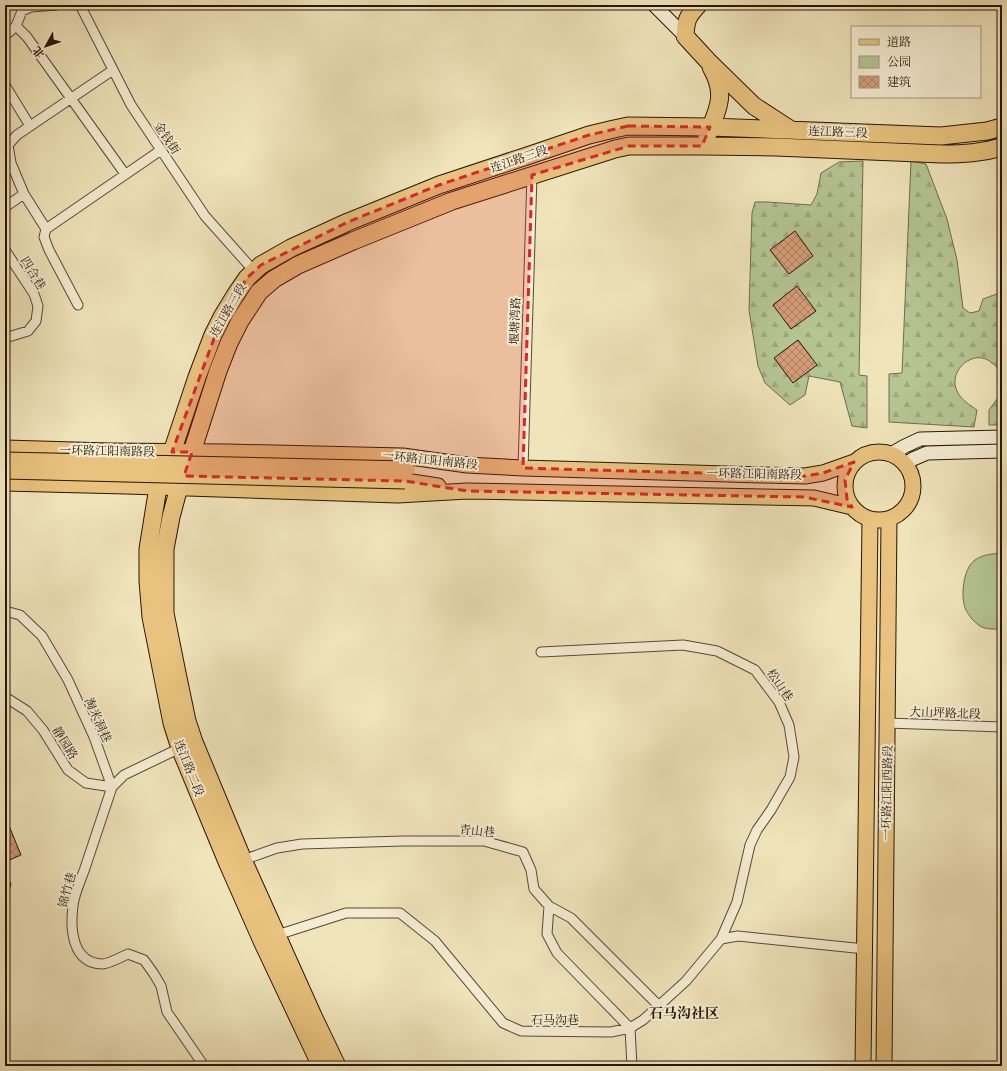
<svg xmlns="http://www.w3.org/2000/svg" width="1007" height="1071" font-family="'IM FELL French Canon','Noto Serif SC',serif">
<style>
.green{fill:#b5c594;stroke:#6e6d4d}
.forest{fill:url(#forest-firs);stroke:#6e6d4d}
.building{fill:url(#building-cross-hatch);stroke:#261506}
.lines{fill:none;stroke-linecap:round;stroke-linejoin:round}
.street-casing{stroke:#584933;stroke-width:11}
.secondary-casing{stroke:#261506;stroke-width:15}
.primary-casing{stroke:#261506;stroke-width:17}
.highway-casing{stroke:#261506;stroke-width:19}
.street{stroke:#f5edd3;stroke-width:9}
.secondary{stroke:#f5edd3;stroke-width:13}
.primary{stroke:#e8c27e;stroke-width:15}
.highway{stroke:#e8c27e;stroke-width:17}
.primary-bridge-casing{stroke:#261506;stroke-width:17;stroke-linecap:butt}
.primary-bridge{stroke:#e8c27e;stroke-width:15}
.marked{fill:#d62828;fill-opacity:0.2;stroke:#d62828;stroke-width:3;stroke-dasharray:8 5;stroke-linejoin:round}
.labels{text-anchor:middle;stroke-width:4;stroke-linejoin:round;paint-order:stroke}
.street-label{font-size:12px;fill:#261506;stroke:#f5edd3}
.quarter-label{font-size:14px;font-weight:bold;fill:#261506;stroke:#f5edd3}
</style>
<defs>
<pattern id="forest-firs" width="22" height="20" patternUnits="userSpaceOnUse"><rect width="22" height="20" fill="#b5c594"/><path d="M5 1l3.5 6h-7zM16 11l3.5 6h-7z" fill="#9ca87e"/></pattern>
<pattern id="building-cross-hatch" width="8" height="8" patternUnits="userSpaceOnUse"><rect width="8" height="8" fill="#d59d79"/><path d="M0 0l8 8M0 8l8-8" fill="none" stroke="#ad7f61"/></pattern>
</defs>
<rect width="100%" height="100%" fill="#f0e4bb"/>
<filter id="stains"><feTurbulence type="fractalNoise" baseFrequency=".005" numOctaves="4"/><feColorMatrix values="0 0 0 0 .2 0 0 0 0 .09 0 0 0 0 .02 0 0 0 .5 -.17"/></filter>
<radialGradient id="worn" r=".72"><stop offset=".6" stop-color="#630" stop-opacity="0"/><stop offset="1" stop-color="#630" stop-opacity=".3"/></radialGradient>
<path class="green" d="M1002,553V629C995,629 987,630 980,626C975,623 969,616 966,610C960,598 963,568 975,560C983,554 993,554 1002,553Z"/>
<path class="forest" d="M863,161L859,375L867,376V428L852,426L840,382L809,376L805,395L790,405L765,383L758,366L749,310L752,213L755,202H767L811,205L817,194L821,173L839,162Z
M911,161L926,164L947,219L957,260L963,308L970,313L979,311L983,299L1002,292V379C1001,376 1000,373 999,370C997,367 995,365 992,363C975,347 947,370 957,391C961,400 970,405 977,410L974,427L889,422V374L902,373Z
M1002,388V425H989V410L997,399Z"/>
<path class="building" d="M795,231L813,256L789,274L770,250Z
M797,286L816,311L791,329L773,305Z
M798,340L817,365L793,383L774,358Z
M5,816L21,855L5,862Z
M5,882L11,883L5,911Z"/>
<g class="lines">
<g class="street-casing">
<path id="street" d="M80,5L131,105L205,216L254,271
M16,26L27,37L125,174
M5,36L16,26L22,11L31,7L57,5
M5,85L30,126
M5,207L24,194
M46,229L24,194L11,163L8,145L17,135L113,70
M5,250L34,294L38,306L36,321L28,331L5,338
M78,305L49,250L44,237L46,229L161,150
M523,468L532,175
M5,611L20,615L42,636L68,680L94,737L112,787L124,775L180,748
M541,652L683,645L717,651L755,670L779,702L789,725L794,757L790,777L771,810L757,830L750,845L737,902L721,939
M5,697L27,711L43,730L68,770L86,783L112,787C103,814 94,841 85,868C81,880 74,894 73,906C70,929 72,963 102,964C109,964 121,957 128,954L144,960L154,974L161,986L167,1012L204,1066
M887,723L1002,727
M243,860L277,848L302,844L403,841H484L523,852L531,870L534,889L549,906L571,918L659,1006
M549,906L547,934L557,953L630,1028L632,1066
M274,936L346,913H400L435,941L503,1023L521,1031L611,1032L630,1028L643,1020L686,981L721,939L738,936L865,949"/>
</g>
<g class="secondary-casing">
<path id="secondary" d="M654,5L685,36
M891,454L905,446L920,439L1002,437
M906,464L913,459L927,453L1002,451"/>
</g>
<g class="primary-casing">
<path id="primary" d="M5,448L109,451L228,452L403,456L467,465L523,468L761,475L805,476L823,473L854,462
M845 486a34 34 0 1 1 68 0a34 34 0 1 1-68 0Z
M405,481L438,486
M5,483L126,486L398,495L467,491L763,497L814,498L852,507
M863,1066L870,520
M884,1066L889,519"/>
</g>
<g class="highway-casing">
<path id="highway" d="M698,5C687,17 686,20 685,36L708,61L754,106L791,130
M707,136C718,109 727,95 711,67
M321,1066L262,941L228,864L180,748L172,723L151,617L148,581V549L158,487L172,452L197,377L213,335L222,317L236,294L247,278L261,265L291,248L348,222L439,185L530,155L589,135L614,129L628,126L710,127L941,136L987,131L1002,127
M337,1066L313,1016L243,860L194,742L187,721L177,673L165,613V549L171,517L179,487L192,452L218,371L229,343L240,321L259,292L274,279L298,265L353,241L452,201L615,149L629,146H702L776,147L942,154C964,154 981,153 1002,147"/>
</g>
<use href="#street" class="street"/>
<use href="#secondary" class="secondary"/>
<use href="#primary" class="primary"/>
<use href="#highway" class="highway"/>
<g class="primary-bridge-casing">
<path id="primary-bridge" d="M5,460L407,469
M5,471L405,481"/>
</g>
<use href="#primary-bridge" class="primary-bridge"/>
</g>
<path class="marked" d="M628,126L710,127L702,146H629L532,175L523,468L805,476L823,473L854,462L845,480L847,499L852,507L804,497L467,491L405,481L184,476L192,452H172L222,317L247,278L261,265L348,222L439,185L589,135Z"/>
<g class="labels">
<g class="street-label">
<text transform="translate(838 132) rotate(2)" y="4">连江路三段</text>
<text transform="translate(167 138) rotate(56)" y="4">金钱街</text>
<text transform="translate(519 159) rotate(-19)" y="4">连江路三段</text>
<text transform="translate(33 273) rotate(59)" y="4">四合巷</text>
<text transform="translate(228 310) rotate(-60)" y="4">连江路三段</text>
<text transform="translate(515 321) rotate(-88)" y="4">堰塘湾路</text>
<text transform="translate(107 451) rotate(1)" y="4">一环路江阳南路段</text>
<text transform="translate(430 460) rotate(6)" y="4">一环路江阳南路段</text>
<text transform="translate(754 474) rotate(1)" y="4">一环路江阳南路段</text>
<text transform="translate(780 685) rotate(56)" y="4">松山巷</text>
<text transform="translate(945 713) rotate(2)" y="4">大山坪路北段</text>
<text transform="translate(98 720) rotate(66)" y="4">淘米洞巷</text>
<text transform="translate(65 743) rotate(58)" y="4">静园路</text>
<text transform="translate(189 768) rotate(68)" y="4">连江路二段</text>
<text transform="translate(887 793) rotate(-89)" y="4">一环路江阳西路段</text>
<text transform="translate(477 831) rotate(5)" y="4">青山巷</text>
<text transform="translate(67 890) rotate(-75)" y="4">锦竹巷</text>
<text x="555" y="1024">石马沟巷</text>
</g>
<g class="quarter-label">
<text x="684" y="1018">石马沟社区</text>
</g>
</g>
<rect width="1007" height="1071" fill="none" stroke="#f0e4bb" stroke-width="20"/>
<rect x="6" y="6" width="995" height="1059" fill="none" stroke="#261506" stroke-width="2"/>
<rect x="10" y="10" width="987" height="1051" fill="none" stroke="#261506"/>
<rect x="851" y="26" width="130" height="72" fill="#f5edd3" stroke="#a29781"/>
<rect x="859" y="39" width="20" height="6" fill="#e8c27e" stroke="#a29781"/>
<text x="887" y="46" font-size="12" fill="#261506">道路</text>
<rect x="859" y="56" width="20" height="12" fill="#b5c594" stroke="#a29781"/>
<text x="887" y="66" font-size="12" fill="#261506">公园</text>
<rect x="859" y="76" width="20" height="12" fill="url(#building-cross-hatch)" stroke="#a29781"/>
<text x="887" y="86" font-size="12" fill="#261506">建筑</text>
<g transform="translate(46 46) rotate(230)" stroke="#f5edd3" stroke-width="3" paint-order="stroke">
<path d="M0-3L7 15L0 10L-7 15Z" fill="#261506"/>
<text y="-6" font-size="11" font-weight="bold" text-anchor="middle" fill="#261506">北</text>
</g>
<rect width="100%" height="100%" filter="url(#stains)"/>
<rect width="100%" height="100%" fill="url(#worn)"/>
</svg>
